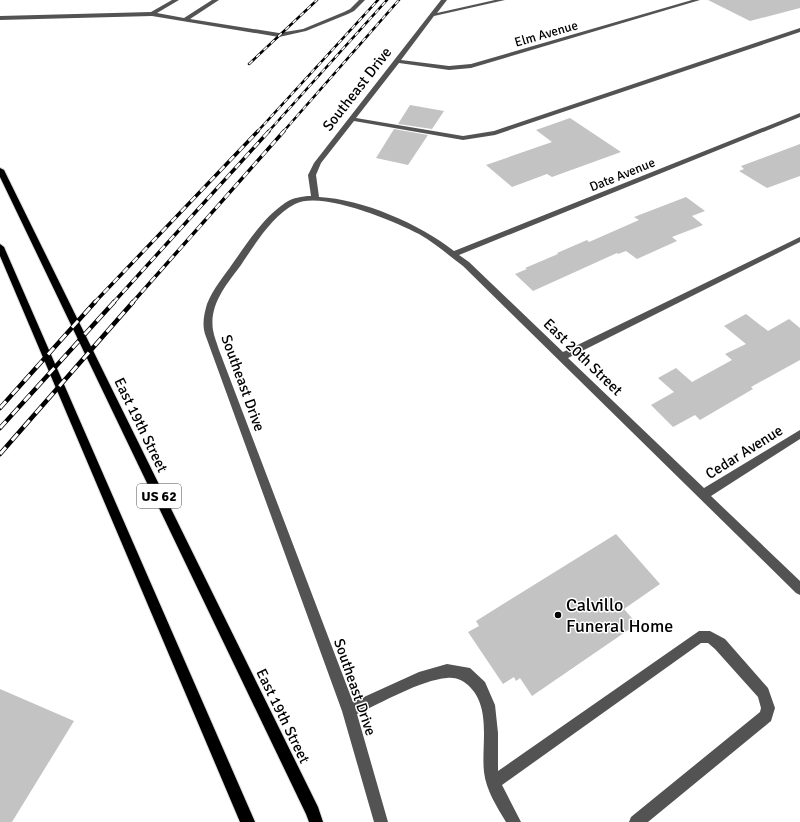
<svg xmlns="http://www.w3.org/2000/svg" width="800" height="822" font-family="Signika,sans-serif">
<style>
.building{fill:#c3c3c3}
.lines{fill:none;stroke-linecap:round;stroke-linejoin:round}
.major-casing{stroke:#dbdbdb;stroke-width:2}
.minor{fill:#535353;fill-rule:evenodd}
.major{fill:#000;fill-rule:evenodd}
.rail-far2-casing{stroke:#000;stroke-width:2.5}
.rail-far1-casing{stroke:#000;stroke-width:3.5}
.rail-casing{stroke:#000;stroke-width:4.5}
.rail-far2{stroke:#fff;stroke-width:1.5;stroke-dasharray:5;stroke-linecap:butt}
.rail-far1{stroke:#fff;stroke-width:2.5;stroke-dasharray:7;stroke-linecap:butt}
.rail{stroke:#fff;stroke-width:3;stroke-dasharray:9;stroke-linecap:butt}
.poi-dot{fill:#000;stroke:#fff;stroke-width:1.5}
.labels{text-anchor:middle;stroke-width:3;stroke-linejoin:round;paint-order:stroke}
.far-street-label{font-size:13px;fill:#000;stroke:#fff}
.shield{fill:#fff;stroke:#4c4c4c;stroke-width:1}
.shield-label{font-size:14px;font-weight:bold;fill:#000}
.street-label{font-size:15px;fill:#000;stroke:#fff}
.near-poi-label{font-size:18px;fill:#000;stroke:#fff;text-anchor:start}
</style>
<rect width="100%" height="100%" fill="#fff"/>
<path class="building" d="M708,0H800V8L750,21Z
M410,105L444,111L432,129L398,124Z
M570,118L621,152L552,177L547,174L512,187L486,165L552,142L536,130Z
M394,129L428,135L408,165L376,158Z
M800,144V176L767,188L739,171L744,169L741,166Z
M686,197L705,211L692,216L703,225L672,237L677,241L637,259L626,251L618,254L617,253L533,291L515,274L527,269L525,268L558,254L557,253L587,240L589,242L639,220L634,217Z
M746,314L768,331L789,319L800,328V360L751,387L753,389L700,420L695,415L673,427L651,405L674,392L658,378L676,368L692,382L732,360L725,354L746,344L724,326Z
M616,534L660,584L624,609L637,624L532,696L520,678L516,681L514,677L503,684L468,632L479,626L476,621Z
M0,689L74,721L12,822H0Z"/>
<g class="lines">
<g class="major-casing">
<path id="major" d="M0,168L4,170L318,807L323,822H309L306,814L0,177Z
M0,244L4,247L255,822H240L0,256Z"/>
</g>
<path class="minor" d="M172,0H179L157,13L184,18L212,0H219L190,19L279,33L303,29L344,12L350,9L359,0H365L354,11L348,14L306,31L279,37L152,16L0,20V16L151,12Z
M441,0H447L437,13L495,0H505L434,16L401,60L449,66L471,64L692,0H700L471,68L449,70L399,63L356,118L463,136L494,131L800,28V32L495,135L463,140L354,121L321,163L316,175L319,197C362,199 420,224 454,251L800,113V117L459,255L469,262L563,352L800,237V242L568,358L704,488L800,430V439L711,496L800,581V595L796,593L463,266C448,255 435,243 419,234C394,221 321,190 295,204C272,216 255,244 241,265C227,284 209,304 213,330C214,337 217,343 219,350L353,702L419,672L447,664L470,668L485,682L495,705L498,733V771L699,631H710L725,639L768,688L775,708L771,721L648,822H629L631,817L760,712L761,708L758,697L715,649L708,643H701L502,785L521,822H506C497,807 486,790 484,772C481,744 492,707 468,685C462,680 456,677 447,678C421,680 381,703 357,714L388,822H374L342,711L205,334C202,324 204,314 207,304C213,289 224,276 233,263C248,242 263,218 285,203C292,198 302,196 311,196L308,175L314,163Z"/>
<use href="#major" class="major"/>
<g class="rail-far2-casing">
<path id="rail-far2" d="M249,64L317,0
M257,132L378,0
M268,132L387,0
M283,132L399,0"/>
</g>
<g class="rail-far1-casing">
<path id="rail-far1" d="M94,303L258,131
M113,303L269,131
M132,303L284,131"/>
</g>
<g class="rail-casing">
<path id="rail" d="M0,408L95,302
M0,428L114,302
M0,454L133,302"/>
</g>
<use href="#rail-far2" class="rail-far2"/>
<use href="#rail-far1" class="rail-far1"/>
<use href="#rail" class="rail"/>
</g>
<circle class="poi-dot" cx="558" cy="615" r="4"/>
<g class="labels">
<g class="far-street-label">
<text transform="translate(546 33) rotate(-16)" y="5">Elm Avenue</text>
<text transform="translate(622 174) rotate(-22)" y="5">Date Avenue</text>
</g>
<rect class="shield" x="137" y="484" width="44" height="24" rx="3"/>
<g class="shield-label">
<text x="159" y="501">US 62</text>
</g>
<g class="street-label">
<text transform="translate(357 89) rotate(-52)" y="5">Southeast Drive</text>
<text transform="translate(583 357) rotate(44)" y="5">East 20th Street</text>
<text transform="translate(243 383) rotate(70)" y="5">Southeast Drive</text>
<text transform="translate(141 425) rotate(64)" y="5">East 19th Street</text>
<text transform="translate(744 452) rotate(-32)" y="5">Cedar Avenue</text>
<text transform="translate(355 687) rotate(71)" y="5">Southeast Drive</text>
<text transform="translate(283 716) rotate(64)" y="5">East 19th Street</text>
</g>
<g class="near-poi-label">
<text x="566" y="611">Calvillo<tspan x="566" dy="21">Funeral Home</tspan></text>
</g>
</g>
</svg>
